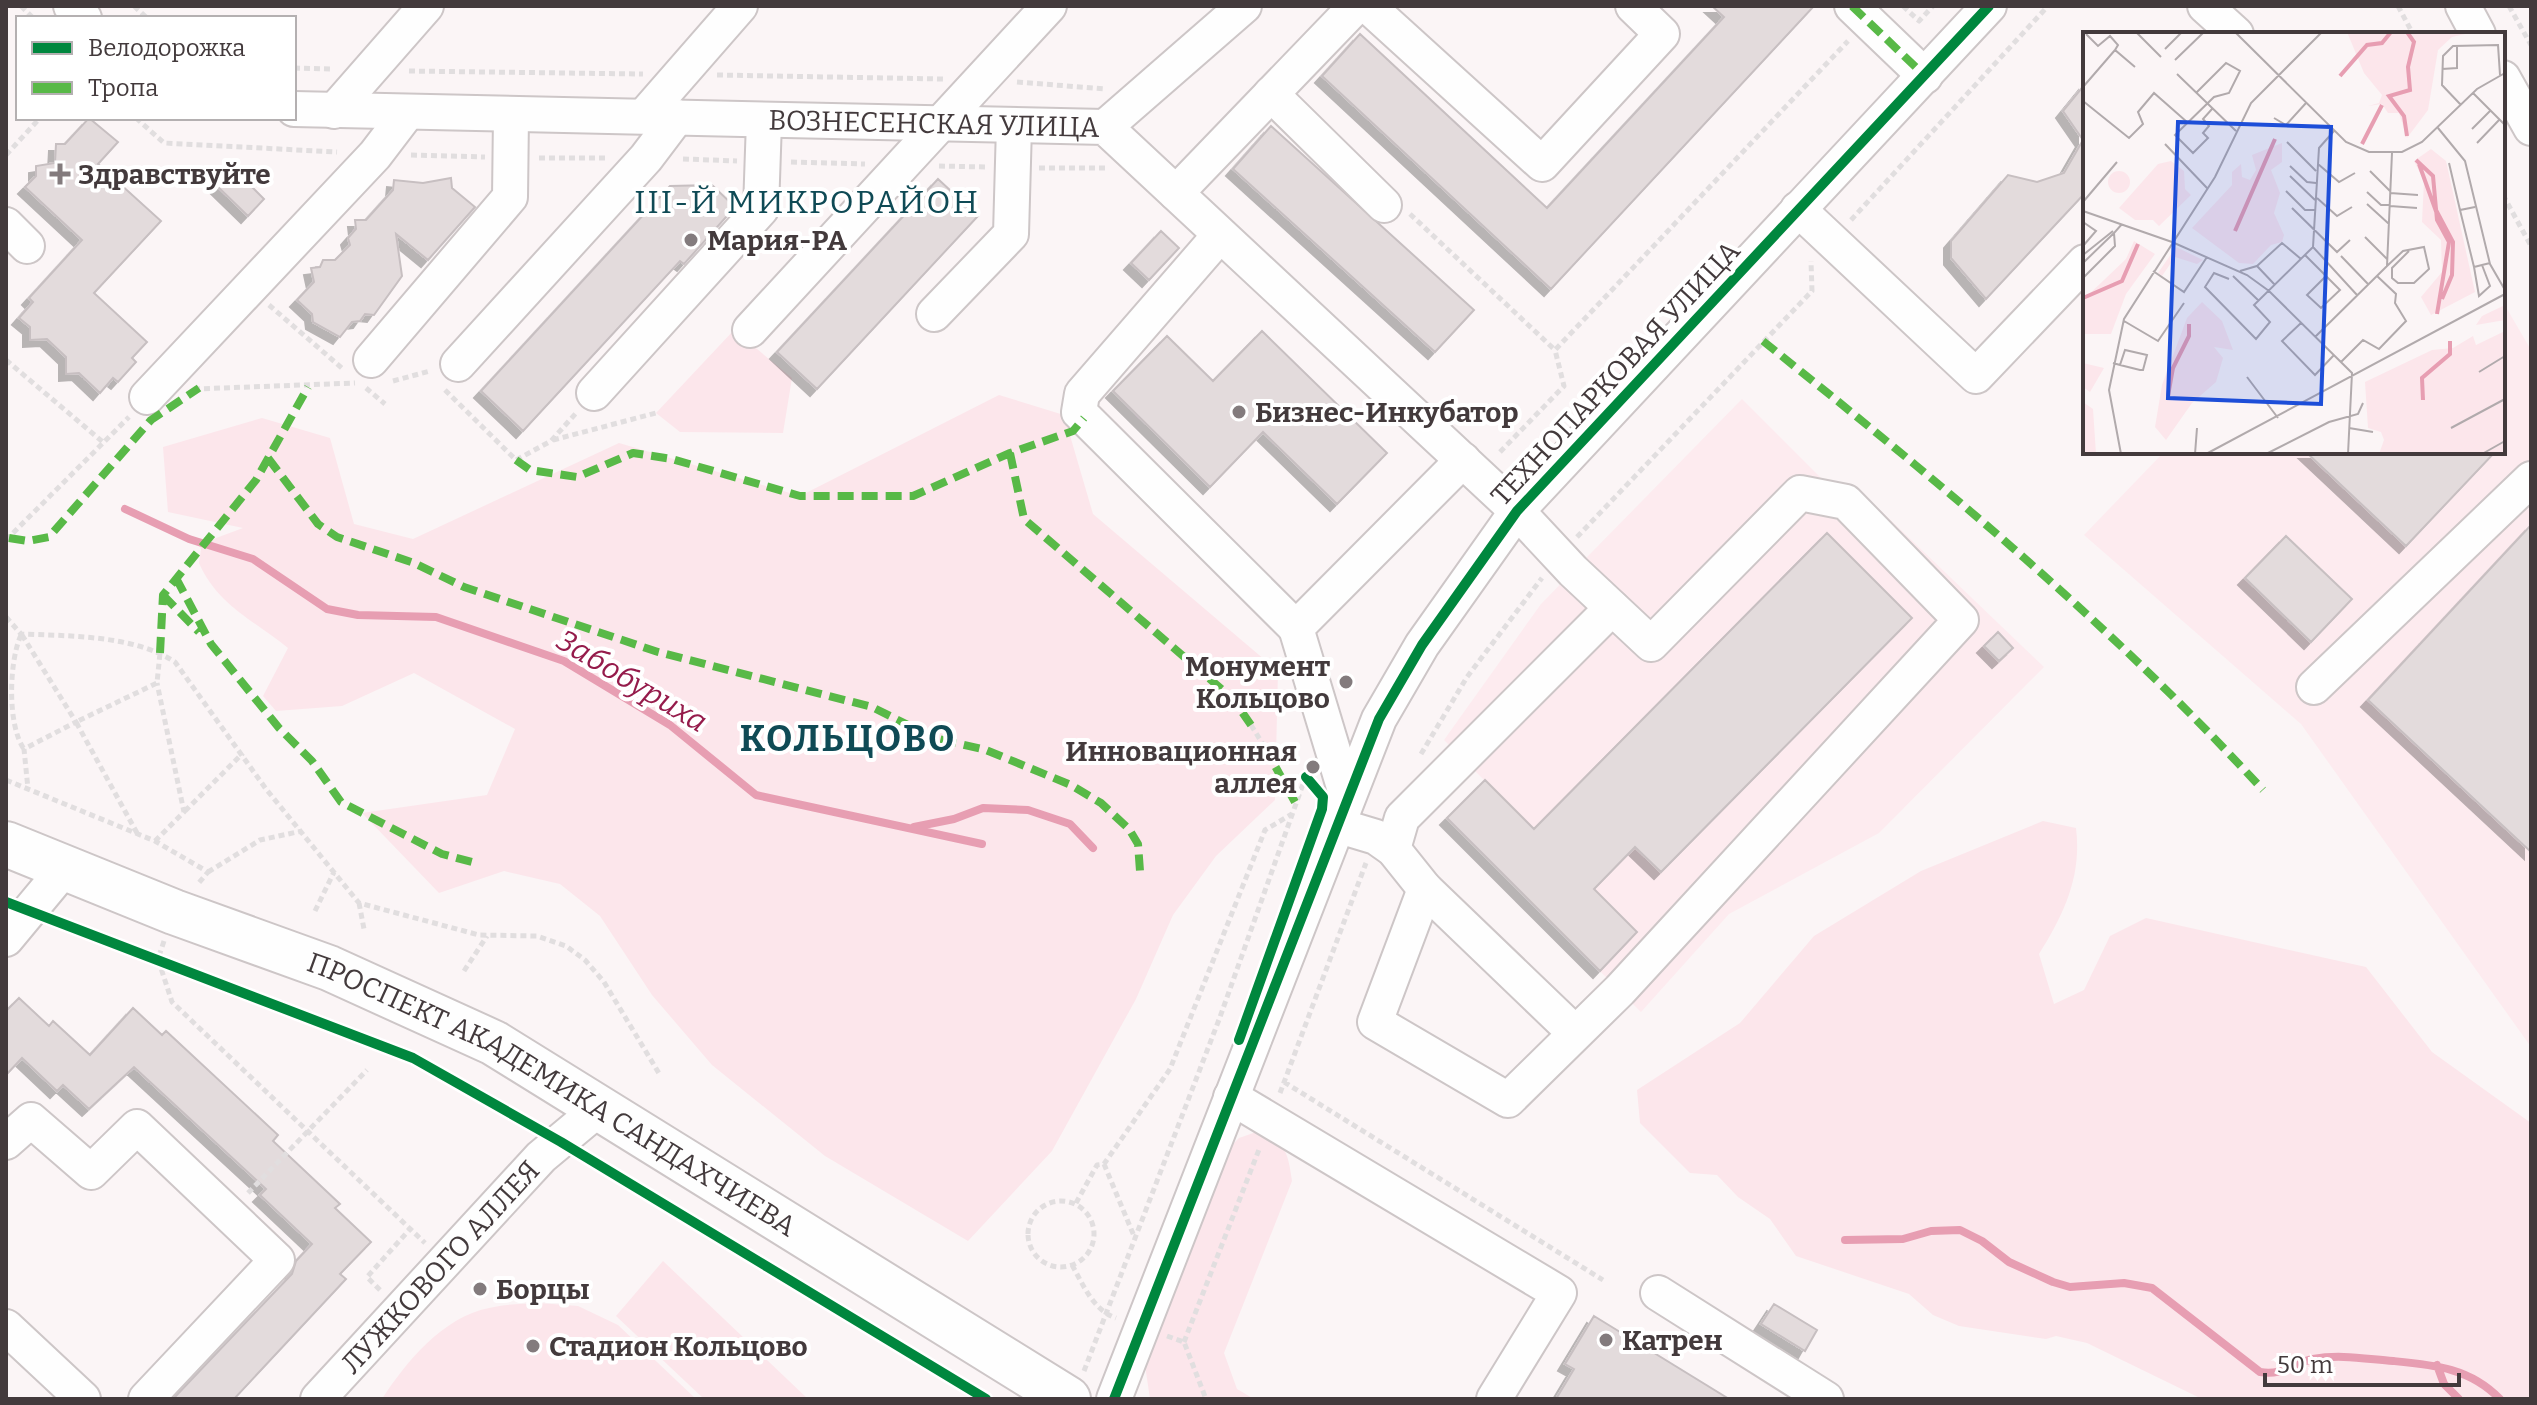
<svg xmlns="http://www.w3.org/2000/svg" width="2537" height="1405" font-family="Bitter,serif">
<style>
.built{fill:#fdebef}
.green{fill:#fce6eb}
.lines{fill:none;stroke-linecap:round;stroke-linejoin:round}
.stream{stroke:#e79eb2;stroke-width:8}
.building{fill:#e3dbdc;stroke:#c7bfc1;stroke-width:2;filter:url(#shadow)}
.minor-casing{stroke:#cdc6c7;stroke-width:38}
.major-casing{stroke:#cdc6c7;stroke-width:48}
.path{stroke:#e1dedf;stroke-width:5;stroke-dasharray:6 4;stroke-linecap:butt}
.minor{stroke:#fefefe;stroke-width:34}
.major{stroke:#fefefe;stroke-width:44}
.quiet{stroke:#58b947;stroke-width:8;stroke-dasharray:16 8;stroke-linecap:butt}
.cycleway-casing{stroke:#fff;stroke-width:15}
.cycleway{stroke:#00873e;stroke-width:10}
.poi-dot{fill:#837b7d;stroke:#fff;stroke-width:3}
.labels{text-anchor:middle;stroke-width:8;stroke-linejoin:round;paint-order:stroke}
.street-label{font-size:28px;fill:#433a3c;stroke:#fff}
.poi-label{font-size:28px;font-weight:bold;fill:#433a3c;stroke:#fff;text-anchor:start}
.water-label{font-size:30px;font-style:italic;fill:#951b4b;stroke:#fff}
.quarter-label{font-size:32px;letter-spacing:2px;fill:#0f4a55;stroke:#fff}
.district-label{font-size:36px;font-weight:bold;letter-spacing:2px;fill:#0f4a55;stroke:#fff}
.inset-river{fill:none;stroke:#e79eb2;stroke-width:4}
.inset-road{fill:none;stroke:#b1aaac;stroke-width:2}
.view{fill:#1d4ed8;fill-opacity:0.15;stroke:#1d4ed8;stroke-width:4}
.inset-edge{fill:none;stroke:#433a3c;stroke-width:4}
</style>
<defs>
<filter id="shadow"><feDropShadow dx="-7" dy="7" stdDeviation="0" flood-color="#0004"/></filter>
</defs>
<rect width="100%" height="100%" fill="#fbf5f6"/>
<path class="built" d="M2503,302L2531,350V1047L2301,724L2084,535L2164,452H2503Z
M1742,399L1827,484L1854,485L2044,667L1879,833L1729,914L1641,1012L1447,819L1484,780L1444,740L1541,604Z"/>
<path class="green" d="M734,330L792,378L783,433L680,432L656,413Z
M999,395L1064,415L1093,514L1278,671L1275,800L1216,856L1173,915L1136,999L1052,1151L968,1241L825,1156L712,1065L652,995L600,916L560,884L504,871L439,893L362,813L487,795L515,729L414,673L342,706L276,711L263,696L288,648C254,620 218,606 199,563L201,549L196,539L208,541L243,528L168,512L163,447L262,418L330,438L354,524L413,539L619,443L800,496Z
M2043,821L2076,828C2082,876 2064,914 2039,954L2054,1004L2084,990L2110,936L2146,918L2366,967L2432,1052L2531,1123V1399H2202L2087,1343L2056,1336L2046,1339L1959,1326L1933,1315L1909,1294L1796,1256L1770,1219L1738,1197L1717,1175L1690,1173L1640,1123L1637,1090L1740,1023L1814,936L1921,871Z
M1259,1131C1286,1143 1288,1153 1292,1181L1224,1353L1237,1389L1254,1399H1150L1145,1365L1231,1146L1239,1138Z
M663,1261L808,1399H704L616,1316Z
M539,1303L578,1306L618,1325L696,1399H382C406,1362 443,1317 489,1308C505,1304 522,1304 539,1303Z"/>
<g class="lines">
<path class="stream" d="M125,509L189,539L253,559L327,609L358,615L436,617L564,661L670,725L756,795L982,844
M914,827L954,819L983,808L1028,810L1070,824L1093,848
M1845,1240L1903,1239L1931,1231L1960,1230L1982,1241L2009,1262L2053,1282L2070,1287L2124,1283L2152,1288L2260,1372C2283,1376 2293,1363 2313,1359C2340,1354 2366,1359 2393,1361C2435,1365 2470,1368 2500,1399
M2437,1365L2444,1384L2459,1399"/>
</g>
<path class="building" d="M1712,6H1814L1551,289L1322,76L1360,34L1547,208L1724,17Z
M2085,84V193L1986,299L1951,258V241L2008,175L2037,182L2064,173L2083,140L2063,111Z
M89,118L118,142L98,164L161,221L94,293L147,342L132,358L136,362L118,382L113,378L100,393L79,373L66,374V357L47,339L30,340V327L19,318L33,302L29,298L82,240L25,187L36,176V166L55,163L56,144H65Z
M1271,126L1474,310L1435,352L1233,169Z
M233,168L264,199L248,216L216,185Z
M451,178L452,188L475,207L428,260L396,234L402,276L374,315L365,314L360,321L352,322L340,337L313,322L312,314L297,300L314,282L311,268L320,267L323,260H335L350,245L348,238L356,229L355,220H366L393,190L394,180L423,183Z
M938,179L978,216L817,389L777,352Z
M712,185L735,207L684,264L680,261L523,431L481,391L670,186Z
M1161,231L1179,248L1149,280L1131,263Z
M1262,331L1387,453L1337,504L1263,432L1210,487L1113,391L1167,336L1213,381Z
M2306,452H2495L2406,546Z
M2531,525V852L2368,700Z
M1827,533L1912,618L1661,872L1635,847L1594,889L1637,932L1600,971L1447,818L1485,780L1534,829Z
M2286,536L2352,599L2311,642L2245,578Z
M1998,632L2013,648L1999,661L1984,646Z
M19,998L49,1026L53,1021L90,1055L133,1008L162,1035L166,1031L278,1135L273,1141L340,1204L335,1208L371,1242L340,1274L346,1279L234,1399H173L292,1274L296,1261L312,1244L260,1195L266,1189L134,1067L89,1109L63,1085L57,1091L22,1058L6,1075V1011Z
M1774,1304L1817,1330L1805,1351L1761,1324Z
M1594,1316L1729,1399H1556L1574,1369L1565,1364Z"/>
<g class="lines">
<g class="minor-casing">
<g id="minor">
<path d="M71,6L84,18"/>
<path d="M1368,6L1542,164L1662,34L1633,6"/>
<path d="M1852,6L1925,76"/>
<path d="M2205,6L2236,34"/>
<path d="M2463,6L2478,34"/>
<path d="M2503,78L2531,128"/>
<path d="M1271,94L1384,205"/>
<path id="s1" d="M294,109L1105,127L1517,511L1573,571L1651,644L1800,493L1846,502L1961,620L1620,990L1508,1100L1375,1022L1425,889"/>
<path d="M334,111L426,6"/>
<path d="M644,116L740,6"/>
<path d="M1105,127L1244,6"/>
<path d="M1176,193L1356,6"/>
<path d="M1798,209L1976,376L2085,262"/>
<path d="M6,225L27,246"/>
<path d="M1220,235L1082,394L1079,412L1296,628"/>
<path d="M934,314L1011,234L1014,126"/>
<path d="M750,330L1049,6"/>
<path d="M371,360L510,197L511,116"/>
<path d="M458,364L646,158L677,117"/>
<path d="M594,393L761,209L764,121"/>
<path d="M147,397L375,155L407,113"/>
<path d="M2314,687L2531,479"/>
<path d="M1347,797L1296,628L1463,460"/>
<path d="M1336,825L1376,837L1393,849L1425,889L1575,1033"/>
<path d="M1393,849L1402,818L1612,608"/>
<path d="M6,939L65,868"/>
<path d="M1231,1097L1559,1293L1494,1399"/>
<path d="M6,1142L31,1120L91,1172L137,1127L277,1260L146,1399"/>
<path d="M1658,1293L1826,1399"/>
<path d="M6,1327L83,1399"/>
<path id="s2" d="M318,1399L541,1157L601,1107"/>
<path d="M1114,1399L1379,719L1422,645L1517,511L1989,6"/>
</g>
</g>
<g class="major-casing">
<g id="major">
<path id="s3" d="M6,844L174,912L329,968L494,1043L1068,1399"/>
</g>
</g>
<path class="path" d="M21,6L33,18
M134,6L147,18
M1903,6L1919,21L1933,6
M2398,6L2413,34
M2509,6L2531,45
M294,68L331,69
M409,71L643,74
M717,75L943,79
M1017,82L1106,89
M136,118L164,143L337,152
M6,155L40,118
M411,155L485,157
M539,158H609
M683,159L737,161
M791,162L865,164
M939,166L985,167
M1039,168H1105
M2503,195L2531,246
M1410,214L1555,350
M1851,220L2048,6
M269,305L343,369
M6,360L104,443
M393,381L430,371
M366,388L385,404
M194,389L355,383
M445,390L516,460L551,441L577,412
M553,440L656,413
M1500,452L1564,386L1555,350L1848,41
M1577,537L1812,291L1811,261
M6,540L129,417
M6,617L21,634C69,636 134,635 175,662L266,789L359,903L479,935L537,936L566,946L585,960L604,982L660,1075
M21,635C9,661 7,725 24,749
M22,635L76,722L24,749L28,789
M1251,725L1264,746
M1421,754L1467,677L1542,578
M6,780L155,841L208,872L197,885
M185,811L243,753
M137,833L76,722L157,683L160,653
M155,841L184,812L157,683
M208,872L260,840L302,831
M359,903L364,929
M315,911L334,872
M164,941L158,959L172,1002L425,1243
M464,971L487,936
M1284,1082L1603,1280
M1280,1093L1366,863
M1104,1164L1134,1236
M248,1193L367,1070
M1028 1234a33 33 0 1 1 66 0a33 33 0 1 1-66 0Z
M1076,1203L1097,1165L1104,1164L1170,1069L1265,830L1292,814
M1072,1265C1084,1286 1093,1310 1116,1318
M380,1290L367,1277L410,1229
M1167,1336L1184,1342L1206,1399
M1184,1342L1260,1147
M1084,1371L1220,1017L1308,770"/>
<use href="#minor" class="minor"/>
<use href="#major" class="major"/>
<path class="quiet" d="M1852,6L1925,76
M1763,341C1938,481 2111,624 2263,790
M1010,453L1024,519L1233,699L1251,725
M268,458L318,524L337,537L414,563L464,587L658,652L872,707L934,738L986,750L1071,785L1101,803L1129,829L1138,844L1140,871
M516,460L530,470L577,477L633,453L672,459L800,496H913L1010,453L1073,431L1084,418
M9,538L28,541L49,537L151,420L199,388
M176,578L211,644L279,728L312,761L341,802L442,854L472,862
M163,595L199,632
M160,653L163,595L256,480L308,387
M1264,746L1296,804"/>
<g class="cycleway-casing">
<path id="cycleway" d="M6,902L413,1058L561,1142L986,1399
M1239,1040L1322,809L1323,797L1306,777
M1114,1399L1379,719L1422,645L1517,511L1989,6"/>
</g>
<use href="#cycleway" class="cycleway"/>
</g>
<g class="poi-dot">
<path d="M56 162h8v8h8v8h-8v8h-8v-8h-8v-8h8z"/>
<circle cx="691" cy="240" r="8"/>
<circle cx="1239" cy="412" r="8"/>
<circle cx="1346" cy="682" r="8"/>
<circle cx="1313" cy="767" r="8"/>
<circle cx="480" cy="1289" r="8"/>
<circle cx="1606" cy="1340" r="8"/>
<circle cx="533" cy="1346" r="8"/>
</g>
<g class="labels">
<g class="street-label">
<text dy="10" stroke="none"><textPath href="#s1" startOffset="640">ВОЗНЕСЕНСКАЯ УЛИЦА</textPath></text>
<text transform="translate(1615 373) rotate(-47)" y="10">ТЕХНОПАРКОВАЯ УЛИЦА</text>
<text dy="10" stroke="none"><textPath href="#s3" startOffset="602">ПРОСПЕКТ АКАДЕМИКА САНДАХЧИЕВА</textPath></text>
<text dy="10" stroke="none"><textPath href="#s2" startOffset="180">ЛУЖКОВОГО АЛЛЕЯ</textPath></text>
</g>
<g class="poi-label">
<text x="78" y="184">Здравствуйте</text>
<text x="707" y="250">Мария-РА</text>
<text x="1255" y="422">Бизнес-Инкубатор</text>
<text x="1330" y="676" text-anchor="end">Монумент<tspan x="1330" dy="32">Кольцово</tspan></text>
<text x="1297" y="761" text-anchor="end">Инновационная<tspan x="1297" dy="32">аллея</tspan></text>
<text x="496" y="1299">Борцы</text>
<text x="1622" y="1350">Катрен</text>
<text x="549" y="1356">Стадион Кольцово</text>
</g>
<g class="water-label">
<text transform="translate(632 681) rotate(31)" y="10">Забобуриха</text>
</g>
<g class="quarter-label">
<text x="807" y="213">III-Й МИКРОРАЙОН</text>
</g>
<g class="district-label">
<text x="848" y="751">КОЛЬЦОВО</text>
</g>
</g>
<g transform="translate(2083 32)">
<rect width="422" height="422" fill="#fbf5f6"/>
<path d="M264,0H391L369,5L355,18L345,78L324,106L316,81H305L299,72L285,74L296,71L299,63L281,41ZM199,111V130L188,138L197,161L191,181L201,203L199,210L188,213L170,232L156,231L109,196L149,153V140L158,132L159,145L167,148L173,138L169,123ZM348,117L363,129L392,260L348,283L338,265L359,240L358,208L339,190L341,149L331,129ZM88,129L101,139L102,157L108,163L76,194L70,188H52L36,176L75,132ZM25 150a11 11 0 1 1 22 0a11 11 0 1 1-22 0ZM51,209L72,222L43,262L28,302H0V268L43,227ZM93,215L120,228L114,232L92,225L79,244L75,241ZM119,270L139,289L150,318L131,315L140,326L133,350L109,371L83,408L72,395L79,353L104,286ZM422,273V288L393,293L399,284ZM422,299V422H296L301,408L298,400L285,396L282,350L349,318L370,316L390,304L393,313ZM0,331L21,336L7,360L0,355ZM0,370L10,377L13,422H0Z" fill="#fce6eb"/>
<path class="inset-river" d="M324,0L331,10L325,35L327,58L306,64L321,84L324,104M257,44L284,13L299,11L308,0M279,112L299,73M333,128L350,144L354,188L366,210L354,282M336,132L354,182M353,178L370,210L369,243L359,267M152,199L192,107M0,266L39,249L55,212M85,364L90,336L106,304V292M340,368L339,346L367,322V309"/>
<path class="inset-road" d="M53,0L78,25M152,0L263,110L286,120H319L339,110L394,57L422,41M3,2L15,14L27,4L35,13L32,18M82,17L99,0M92,28L121,0M359,37L374,36V13M94,42L153,99M0,55L32,18L52,35M113,61L143,31L157,39L146,61L131,65L92,103L110,121L125,106L120,101L126,94L120,87L129,77M390,61L422,93M0,69L46,106L60,92L55,80L71,61L104,90M378,73L359,53L360,24L370,14L415,13L417,43M191,86L203,93L223,71M355,96L382,129L407,232L422,258M389,97L408,78M204,110L233,139M394,111L417,87M82,112L124,156M366,131L377,178L392,175M235,132L256,150L272,141M207,134L224,150L233,151M287,139L307,159M207,144L232,168M203,159L222,178H232M284,160L298,173H307M307,161L335,163M234,166L254,184L269,175M0,170L34,130M284,172L306,192M307,174L334,176M209,176L254,220L267,208M377,178L391,235M0,179L89,210L164,243L186,259L269,341L265,422M0,190L13,199L0,214M282,205L304,227M230,215L274,263M0,223L30,199M222,223L257,258L238,276L224,263L243,244M258,224L285,252M0,231L31,201M399,233L407,254L396,264L391,235L407,231M174,234L199,211L218,227M304,234L320,219L341,215L346,237L331,251H315L309,246V236L326,219M70,239L101,260L124,225M157,239L174,234L192,253M150,244L176,269M0,246L32,214L31,201L39,192M146,247L131,241L122,255L173,307L187,290L171,273L230,215L236,116L251,99M41,289L75,309L101,271M218,291L199,309L232,343L251,323M232,305L304,234L309,121M258,330L280,308L296,317L323,289L312,271L313,262L294,244M30,331L37,333L57,338H60L64,323L42,318L37,333M396,340L422,324M164,345L195,386M266,396L290,400M368,396L422,367M38,422L26,358L41,287L132,145L168,71L239,0M112,422L114,396M123,422L422,262M183,422L246,390L275,382L280,371M399,422L422,409"/>
<path class="view" d="M95,90L248,95L238,372L85,366Z"/>
<rect width="422" height="422" class="inset-edge"/>
</g>
<rect width="2537" height="1405" fill="none" stroke="#433a3c" stroke-width="16"/>
<rect x="16" y="16" width="280" height="104" fill="#ffffff" stroke="#b4b0b1" stroke-width="2"/>
<rect x="32" y="42" width="40" height="12" fill="#00873e" stroke="#b4b0b1" stroke-width="2"/>
<text x="88" y="56" font-size="24" fill="#433a3c">Велодорожка</text>
<rect x="32" y="82" width="40" height="12" fill="#58b947" stroke="#b4b0b1" stroke-width="2"/>
<text x="88" y="96" font-size="24" fill="#433a3c">Тропа</text>
<path d="M2265 1373v12h194v-12" fill="none" stroke="#433a3c" stroke-width="4"/>
<text x="2277" y="1373" font-size="24" fill="#433a3c" stroke="#ffffff" stroke-width="6" paint-order="stroke">50 m</text>
</svg>
